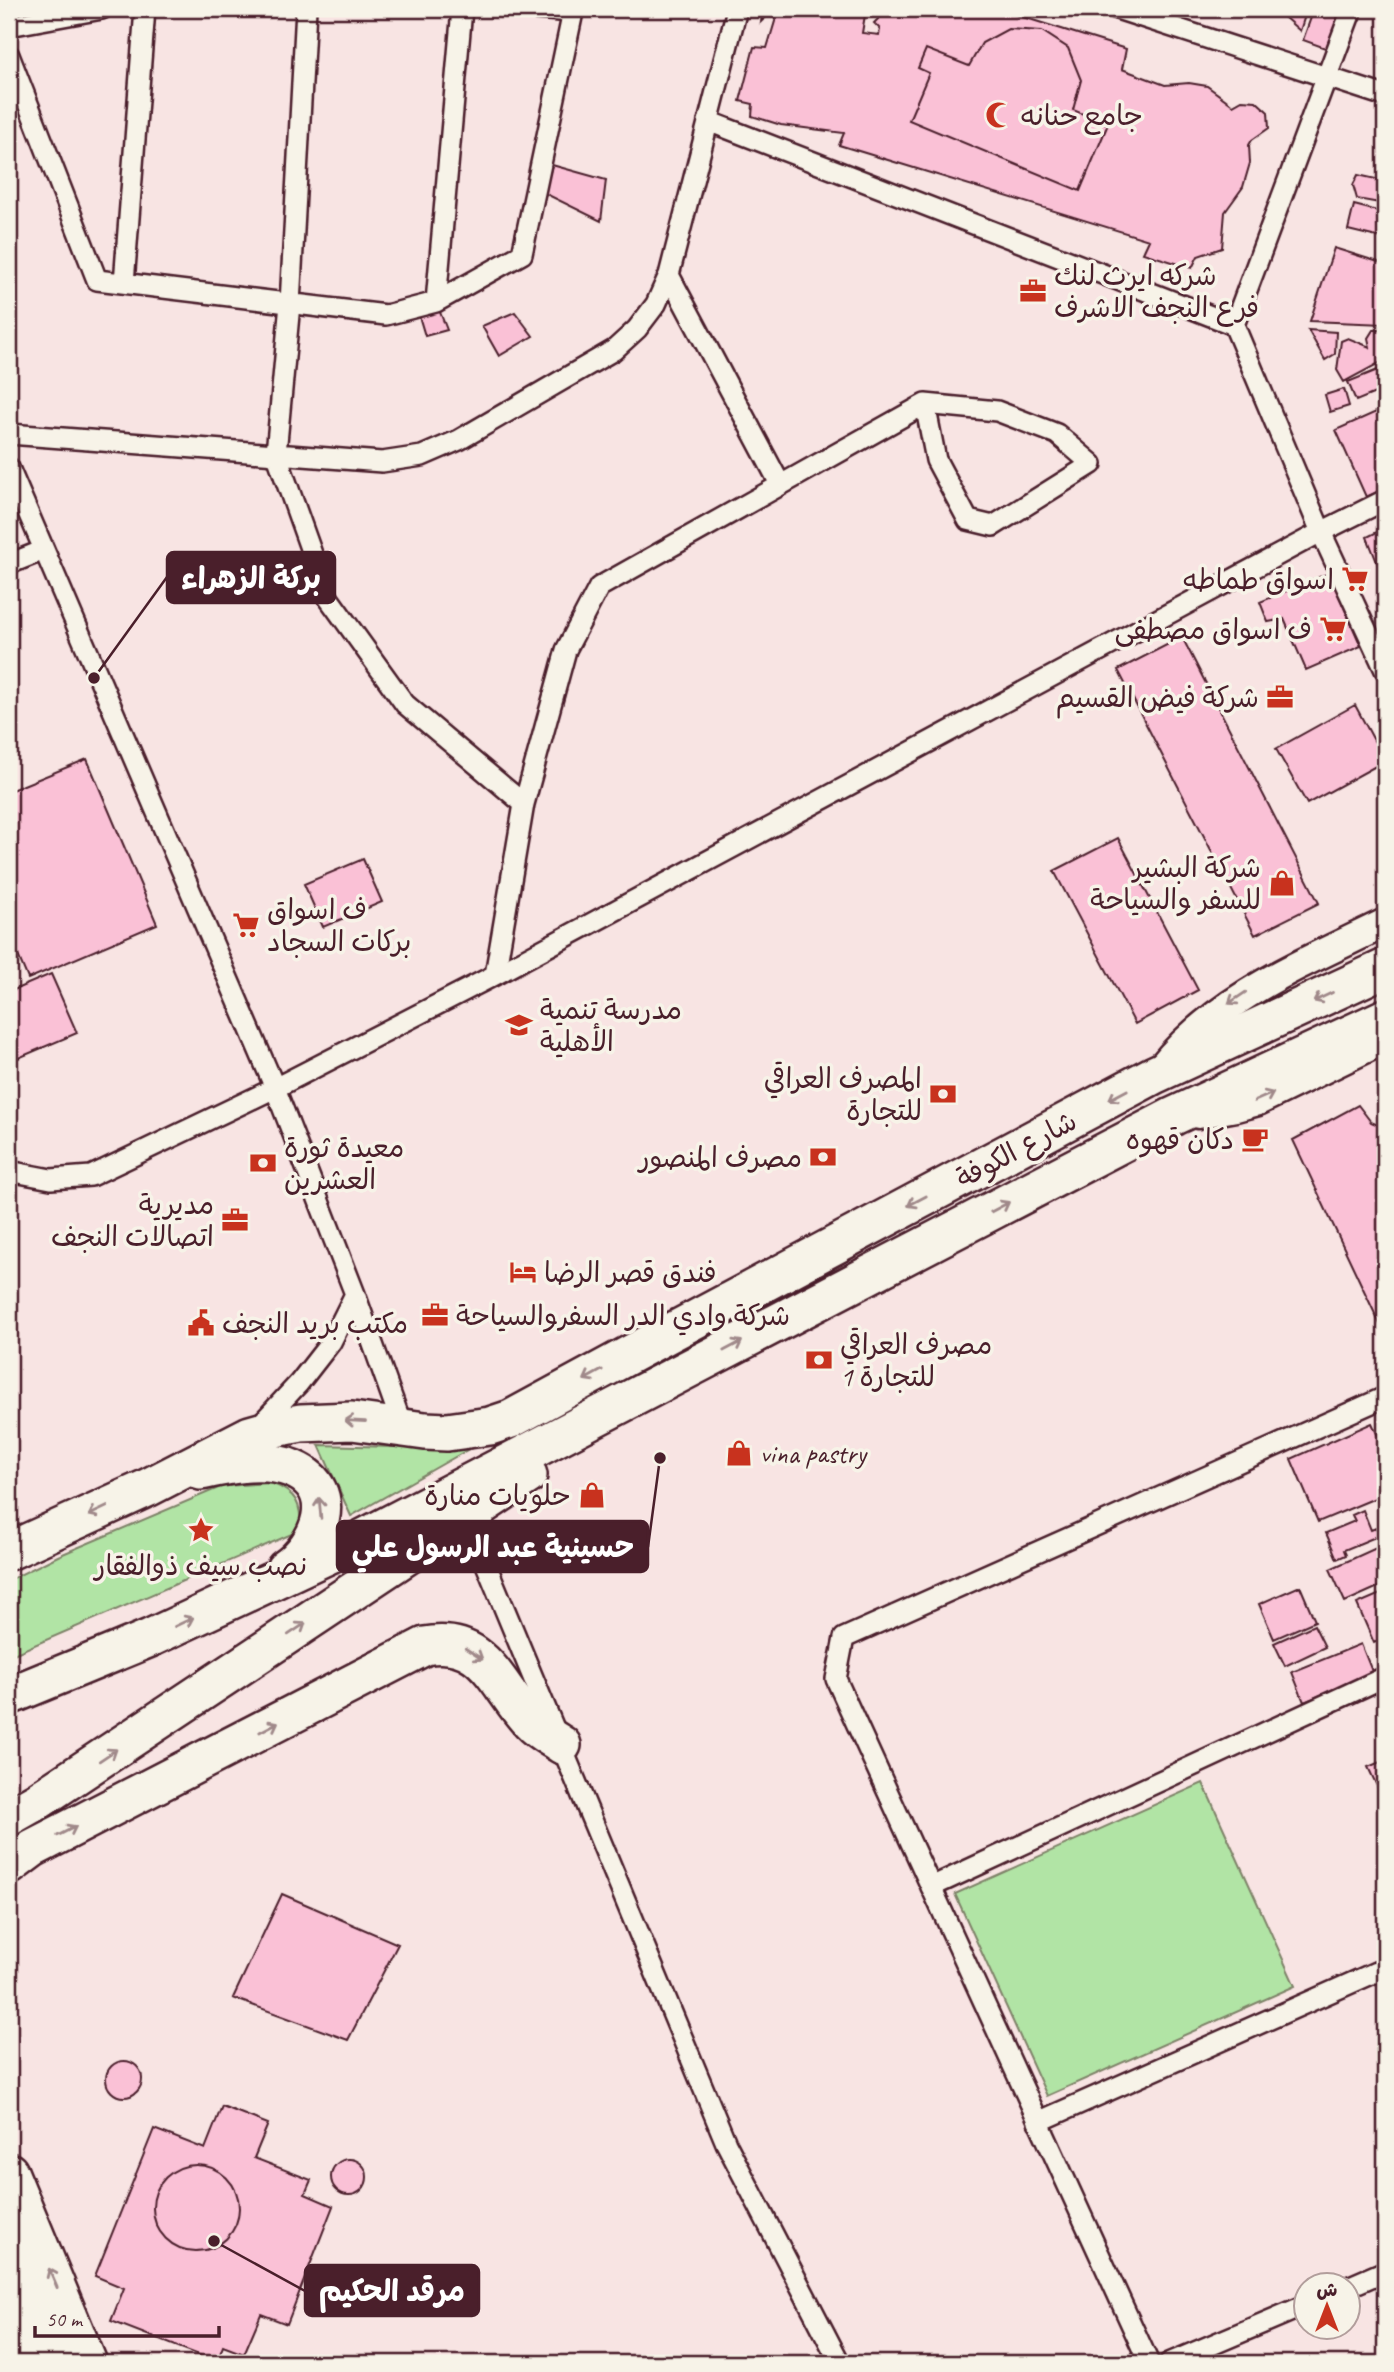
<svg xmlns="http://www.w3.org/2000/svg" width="1394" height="2372" font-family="Caveat,'Playpen Sans Arabic',sans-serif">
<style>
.green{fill:#b1e4a5;stroke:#7e8268;stroke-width:2}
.building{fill:#fac1d6;stroke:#4a1f2b;stroke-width:2}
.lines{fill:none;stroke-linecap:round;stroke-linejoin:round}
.street-casing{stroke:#4a1f2b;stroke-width:24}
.secondary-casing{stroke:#4a1f2b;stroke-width:33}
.highway-casing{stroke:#4a1f2b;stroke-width:42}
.street{stroke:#f7f3e8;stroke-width:19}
.secondary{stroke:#f7f3e8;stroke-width:28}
.highway{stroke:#f7f3e8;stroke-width:37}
.oneway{stroke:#a0898a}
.labels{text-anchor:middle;stroke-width:7;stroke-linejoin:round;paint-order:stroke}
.poi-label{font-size:28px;fill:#4a1f2b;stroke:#f7f3e8;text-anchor:start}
.street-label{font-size:28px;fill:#4a1f2b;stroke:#f7f3e8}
.leader{fill:none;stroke:#4a1f2b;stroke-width:2.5}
.callout-dot{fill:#4a1f2b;stroke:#f7f3e8;stroke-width:2.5}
.callout{fill:#4a1f2b;stroke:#4a1f2b;stroke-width:2.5}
.callout-label{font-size:30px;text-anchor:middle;font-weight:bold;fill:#fff}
</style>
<rect width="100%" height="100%" fill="#f8e4e3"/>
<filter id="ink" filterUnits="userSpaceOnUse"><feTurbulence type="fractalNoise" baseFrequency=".0143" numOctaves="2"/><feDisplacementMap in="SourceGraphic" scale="14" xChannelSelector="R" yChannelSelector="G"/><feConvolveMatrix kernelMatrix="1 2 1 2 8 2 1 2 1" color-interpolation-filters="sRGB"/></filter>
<g filter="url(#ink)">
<path class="green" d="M319,1445L469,1449L351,1516Z
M271,1483C297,1493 301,1503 301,1530L9,1656V1580L58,1556L223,1486Z
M1203,1783L1295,1986L1047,2096L955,1894Z"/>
<path class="building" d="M763,9H866L862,33L879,35L880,29L874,23L888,9H997L1126,49L1122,69L1165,85L1189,83L1207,86L1233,105L1242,100L1256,101L1268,112L1269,128L1252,140L1249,145L1250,163L1243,187L1225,212L1222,248L1198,256L1192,268L1143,253L1149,240L839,145L844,133L781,125L752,116L753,104L740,101L754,47L767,48L776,18L767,16L761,22Z
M1277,9H1307L1300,31L1276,10Z
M1314,9H1343L1328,49L1303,40Z
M1008,29L1042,31L1068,48L1081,80L1073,110L1108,124L1080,191L909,120L929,73L918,68L926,49L969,66L982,43Z
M552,165L606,180L601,221L544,193Z
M1358,175L1385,181V204L1357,199L1353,185Z
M1354,205L1385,213V239L1348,230Z
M1334,248L1385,264V324L1310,321Z
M436,302L447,330L425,336L419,316Z
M515,312L533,336L499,356L482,326Z
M1308,330L1336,332L1335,354L1325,360Z
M1373,330H1385V360L1344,382L1337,370L1341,341L1348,338L1370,347L1368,338Z
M1385,367V389L1356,401L1348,382Z
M1344,389L1349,406L1330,412L1325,395Z
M1385,408V489L1366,497L1336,430Z
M1385,528V582L1367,537Z
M1329,573L1361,646L1306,670L1284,619L1268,622L1260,602Z
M1182,637L1319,903L1255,935L1118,670Z
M1355,705L1385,761L1307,804L1276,749Z
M87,759L157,924L28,979L9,934V791Z
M1118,838L1198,990L1135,1024L1054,871Z
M363,859L382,902L323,927L304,884Z
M51,974L77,1033L9,1062V992Z
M1358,1105L1371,1122L1385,1128V1335L1293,1140Z
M1372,1423L1385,1451V1494L1318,1522L1291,1459Z
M1363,1510L1371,1530L1384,1525L1385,1533L1344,1550L1346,1555L1337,1559L1326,1533L1355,1521L1352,1515Z
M1385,1544V1584L1345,1602L1330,1569Z
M1300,1586L1315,1621L1274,1639L1259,1604Z
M1385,1592V1638L1374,1643L1357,1604Z
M1314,1625L1325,1647L1285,1666L1274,1643Z
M1361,1644L1373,1674L1304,1702L1292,1672Z
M1385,1760V1803L1368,1767Z
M282,1894L398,1944L348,2040L233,1998Z
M106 2079a18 18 0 1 1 36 0a18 18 0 1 1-36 0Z
M222,2106L268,2124L254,2158L311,2180L305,2194L333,2206L287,2324L261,2314L244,2354L223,2346L217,2362L111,2321L124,2288L95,2276L154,2129L205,2149Z
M331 2177a18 18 0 1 1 36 0a18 18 0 1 1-36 0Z
M153 2208a43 43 0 1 1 86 0a43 43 0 1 1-86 0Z"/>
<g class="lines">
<g class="street-casing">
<path id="street" d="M306,9L290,304L276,453L327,596L405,704L524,804
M1117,9L1385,96
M1352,9L1234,325L1321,532L1385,670
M9,26L102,9
M9,55L97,280L386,315L436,302L522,254L573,12L534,9
M708,121L1234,325
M669,275L780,484
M124,283L145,9
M436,302L462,9
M9,434L382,462L422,456L459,440L614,350L637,329L656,304L669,275L737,9
M9,468L275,1088L355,1294L403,1428
M9,564L44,550
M495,975L524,804L566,650L599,587L925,404L997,411L1057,434L1092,464L993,526L968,520L936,460L925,404
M9,1171L51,1179L91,1176L275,1088L495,975L1321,532L1385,500
M257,1428L299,1383L331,1342L355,1294
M491,1505C479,1523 479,1537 483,1557L726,2143L840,2363
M931,1887L1385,1677
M1038,2122L1385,1968
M1348,2287L1385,2271
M1149,2363L836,1679L844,1638L1385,1397
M1169,2363L1306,2305"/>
</g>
<g class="secondary-casing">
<path id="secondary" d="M1161,1068C1219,996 1304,963 1385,923
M1198,1114L1236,1107L1258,1101L1385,1039"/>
</g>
<g class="highway-casing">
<path id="highway" d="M201,1471C230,1465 264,1457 293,1469C343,1490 319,1546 285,1569
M9,1551L147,1488L250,1435L275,1428L301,1423L352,1421L425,1431L447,1432L490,1426L511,1419L653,1342L1154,1075L1385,968
M9,1696L150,1638L358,1541L1174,1116L1385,1018
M9,1817L39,1800L528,1475
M9,1866L33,1848L425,1646C486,1635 496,1686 531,1723C539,1732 552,1738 562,1745
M9,2172L88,2363
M9,2243L59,2363
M9,2313L30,2363"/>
</g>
<use href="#street" class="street"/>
<use href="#secondary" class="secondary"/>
<use href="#highway" class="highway"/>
</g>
<defs><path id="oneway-shaft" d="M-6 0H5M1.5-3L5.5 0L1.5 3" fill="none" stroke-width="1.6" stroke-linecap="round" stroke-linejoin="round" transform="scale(1.75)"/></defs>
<g class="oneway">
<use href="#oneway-shaft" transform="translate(1323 997) rotate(155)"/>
<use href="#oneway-shaft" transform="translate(1237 998) rotate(146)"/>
<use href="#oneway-shaft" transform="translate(1118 1095) rotate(152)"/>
<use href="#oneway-shaft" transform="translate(1264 1097) rotate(-24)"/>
<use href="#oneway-shaft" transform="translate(917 1201) rotate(152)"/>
<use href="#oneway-shaft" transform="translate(1000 1207) rotate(-28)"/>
<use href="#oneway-shaft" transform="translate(733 1346) rotate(-28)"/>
<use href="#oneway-shaft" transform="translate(593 1375) rotate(151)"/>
<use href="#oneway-shaft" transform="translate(355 1421) rotate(-177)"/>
<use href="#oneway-shaft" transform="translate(320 1508) rotate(-95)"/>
<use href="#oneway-shaft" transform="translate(98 1511) rotate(155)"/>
<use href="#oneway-shaft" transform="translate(184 1622) rotate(-25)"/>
<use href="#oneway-shaft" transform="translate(297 1629) rotate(-34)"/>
<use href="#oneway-shaft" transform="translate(474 1654) rotate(33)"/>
<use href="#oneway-shaft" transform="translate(269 1727) rotate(-28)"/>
<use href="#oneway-shaft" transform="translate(108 1755) rotate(-34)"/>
<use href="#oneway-shaft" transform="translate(67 1831) rotate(-27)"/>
<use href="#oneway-shaft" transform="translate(53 2278) rotate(-113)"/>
</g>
</g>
<defs>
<g id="mosque-bare" transform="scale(2.1)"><path d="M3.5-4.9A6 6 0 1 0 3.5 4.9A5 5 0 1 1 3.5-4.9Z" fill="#c8321e" stroke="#f7f3e8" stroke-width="2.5" paint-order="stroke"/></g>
<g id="office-bare" transform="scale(2.1)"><path d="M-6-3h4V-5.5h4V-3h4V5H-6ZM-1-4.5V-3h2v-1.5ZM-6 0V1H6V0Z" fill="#c8321e" stroke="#f7f3e8" stroke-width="2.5" paint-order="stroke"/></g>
<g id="supermarket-bare" transform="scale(2.1)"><path d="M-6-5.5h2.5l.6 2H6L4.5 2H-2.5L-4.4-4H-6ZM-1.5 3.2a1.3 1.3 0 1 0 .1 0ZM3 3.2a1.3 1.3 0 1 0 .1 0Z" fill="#c8321e" stroke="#f7f3e8" stroke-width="2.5" paint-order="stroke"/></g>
<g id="shop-bare" transform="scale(2.1)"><path d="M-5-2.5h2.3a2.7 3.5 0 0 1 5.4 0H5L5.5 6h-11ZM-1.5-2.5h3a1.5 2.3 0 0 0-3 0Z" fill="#c8321e" stroke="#f7f3e8" stroke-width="2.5" paint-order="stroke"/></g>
<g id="school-bare" transform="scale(2.1)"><path d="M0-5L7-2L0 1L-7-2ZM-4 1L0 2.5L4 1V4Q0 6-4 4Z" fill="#c8321e" stroke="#f7f3e8" stroke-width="2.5" paint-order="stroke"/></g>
<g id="bank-bare" transform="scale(2.1)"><path d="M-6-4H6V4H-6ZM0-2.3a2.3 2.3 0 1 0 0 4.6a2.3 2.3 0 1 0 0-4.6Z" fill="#c8321e" stroke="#f7f3e8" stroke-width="2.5" paint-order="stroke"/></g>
<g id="cafe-bare" transform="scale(2.1)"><path d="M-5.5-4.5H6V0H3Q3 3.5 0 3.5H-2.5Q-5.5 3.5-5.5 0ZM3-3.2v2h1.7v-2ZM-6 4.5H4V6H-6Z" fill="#c8321e" stroke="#f7f3e8" stroke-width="2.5" paint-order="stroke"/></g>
<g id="hotel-bare" transform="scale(2.1)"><path d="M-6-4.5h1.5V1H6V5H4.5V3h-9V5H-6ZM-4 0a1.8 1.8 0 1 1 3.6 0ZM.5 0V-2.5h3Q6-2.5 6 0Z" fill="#c8321e" stroke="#f7f3e8" stroke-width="2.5" paint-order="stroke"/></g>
<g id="civic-bare" transform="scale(2.1)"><path d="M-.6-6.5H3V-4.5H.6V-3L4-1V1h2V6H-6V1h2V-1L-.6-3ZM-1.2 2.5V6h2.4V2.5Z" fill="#c8321e" stroke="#f7f3e8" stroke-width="2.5" paint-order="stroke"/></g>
<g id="sight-bare" transform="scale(2.1)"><path d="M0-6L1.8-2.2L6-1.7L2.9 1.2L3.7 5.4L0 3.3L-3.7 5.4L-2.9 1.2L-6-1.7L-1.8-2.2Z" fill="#c8321e" stroke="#f7f3e8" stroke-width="2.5" paint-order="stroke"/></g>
</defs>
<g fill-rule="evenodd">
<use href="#mosque-bare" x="999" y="115"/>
<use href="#office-bare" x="1033" y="291"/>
<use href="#supermarket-bare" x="1355" y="579"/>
<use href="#supermarket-bare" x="1333" y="629"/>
<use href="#office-bare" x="1280" y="697"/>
<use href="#shop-bare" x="1282" y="883"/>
<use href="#supermarket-bare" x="246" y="925"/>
<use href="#school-bare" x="519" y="1025"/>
<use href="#bank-bare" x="943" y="1094"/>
<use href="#cafe-bare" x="1255" y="1139"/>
<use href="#bank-bare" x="823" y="1157"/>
<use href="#bank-bare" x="263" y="1163"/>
<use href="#office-bare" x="235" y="1220"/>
<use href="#hotel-bare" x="523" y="1272"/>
<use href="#office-bare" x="435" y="1315"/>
<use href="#civic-bare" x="201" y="1323"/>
<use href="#bank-bare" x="819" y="1360"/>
<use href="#shop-bare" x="739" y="1453"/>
<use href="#shop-bare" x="592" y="1495"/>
<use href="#sight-bare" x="201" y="1530"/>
</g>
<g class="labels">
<g class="poi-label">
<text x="1020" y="125">جامع حنانه</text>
<text x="1054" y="285">شركه ايرث لنك<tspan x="1054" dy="32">فرع النجف الاشرف</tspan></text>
<text x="1334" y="589" text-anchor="end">اسواق طماطه</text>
<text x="1312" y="639" text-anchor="end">ف اسواق مصطفى</text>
<text x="1259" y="707" text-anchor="end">شركة فيض القسيم</text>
<text x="1261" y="877" text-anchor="end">شركة البشير<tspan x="1261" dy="32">للسفر والسياحة</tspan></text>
<text x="267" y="919">ف اسواق<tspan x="267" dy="32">بركات السجاد</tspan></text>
<text x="540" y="1019">مدرسة تنمية<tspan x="540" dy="32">الأهلية</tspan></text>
<text x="922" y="1088" text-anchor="end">المصرف العراقي<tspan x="922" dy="32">للتجارة</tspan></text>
<text x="1234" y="1149" text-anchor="end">دكان قهوه</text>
<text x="284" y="1157">معيدة ثورة<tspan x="284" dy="32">العشرين</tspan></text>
<text x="802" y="1167" text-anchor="end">مصرف المنصور</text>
<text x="214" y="1214" text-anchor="end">مديرية<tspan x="214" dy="32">اتصالات النجف</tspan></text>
<text x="544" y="1282">فندق قصر الرضا</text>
<text x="456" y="1325">شركة وادي الدر السفروالسياحة</text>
<text x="222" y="1333">مكتب بريد النجف</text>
<text x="840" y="1354">مصرف العراقي<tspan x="840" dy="32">للتجارة 1</tspan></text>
<text x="760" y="1463">vina pastry</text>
<text x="571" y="1505" text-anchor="end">حلويات منارة</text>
<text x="201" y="1575" text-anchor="middle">نصب سيف ذوالفقار</text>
</g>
<g class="street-label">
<text transform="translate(1016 1149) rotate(-28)" y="10">شارع الكوفة</text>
</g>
</g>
<path class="leader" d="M94 678L167 577M660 1458L648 1547M214 2241L305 2291"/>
<g class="callout-dot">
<circle cx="94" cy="678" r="7"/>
<circle cx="660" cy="1458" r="7"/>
<circle cx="214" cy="2241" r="7"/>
</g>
<g class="callout">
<rect x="167" y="552" width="168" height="51" rx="7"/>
<rect x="337" y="1521" width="311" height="51" rx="7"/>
<rect x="305" y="2265" width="174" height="51" rx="7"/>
</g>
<g class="callout-label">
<text x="251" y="588">بركة الزهراء</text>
<text x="493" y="1557">حسينية عبد الرسول علي</text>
<text x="392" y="2301">مرقد الحكيم</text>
</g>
<rect width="1394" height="2372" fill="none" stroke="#f7f3e8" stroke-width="35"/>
<rect x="18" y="18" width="1359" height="2337" fill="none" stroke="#4a1f2b" stroke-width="2.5" filter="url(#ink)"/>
<g transform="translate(1327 2306)"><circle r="33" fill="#f7f3e8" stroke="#b29e9c" stroke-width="2"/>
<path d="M0-5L12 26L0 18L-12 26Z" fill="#c8321e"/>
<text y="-10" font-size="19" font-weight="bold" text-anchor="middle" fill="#4a1f2b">ش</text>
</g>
<path d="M35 2326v10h184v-10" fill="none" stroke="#4a1f2b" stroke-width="3.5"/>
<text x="46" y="2326" font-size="21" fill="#4a1f2b" stroke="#f7f3e8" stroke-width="5" paint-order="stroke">50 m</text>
</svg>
